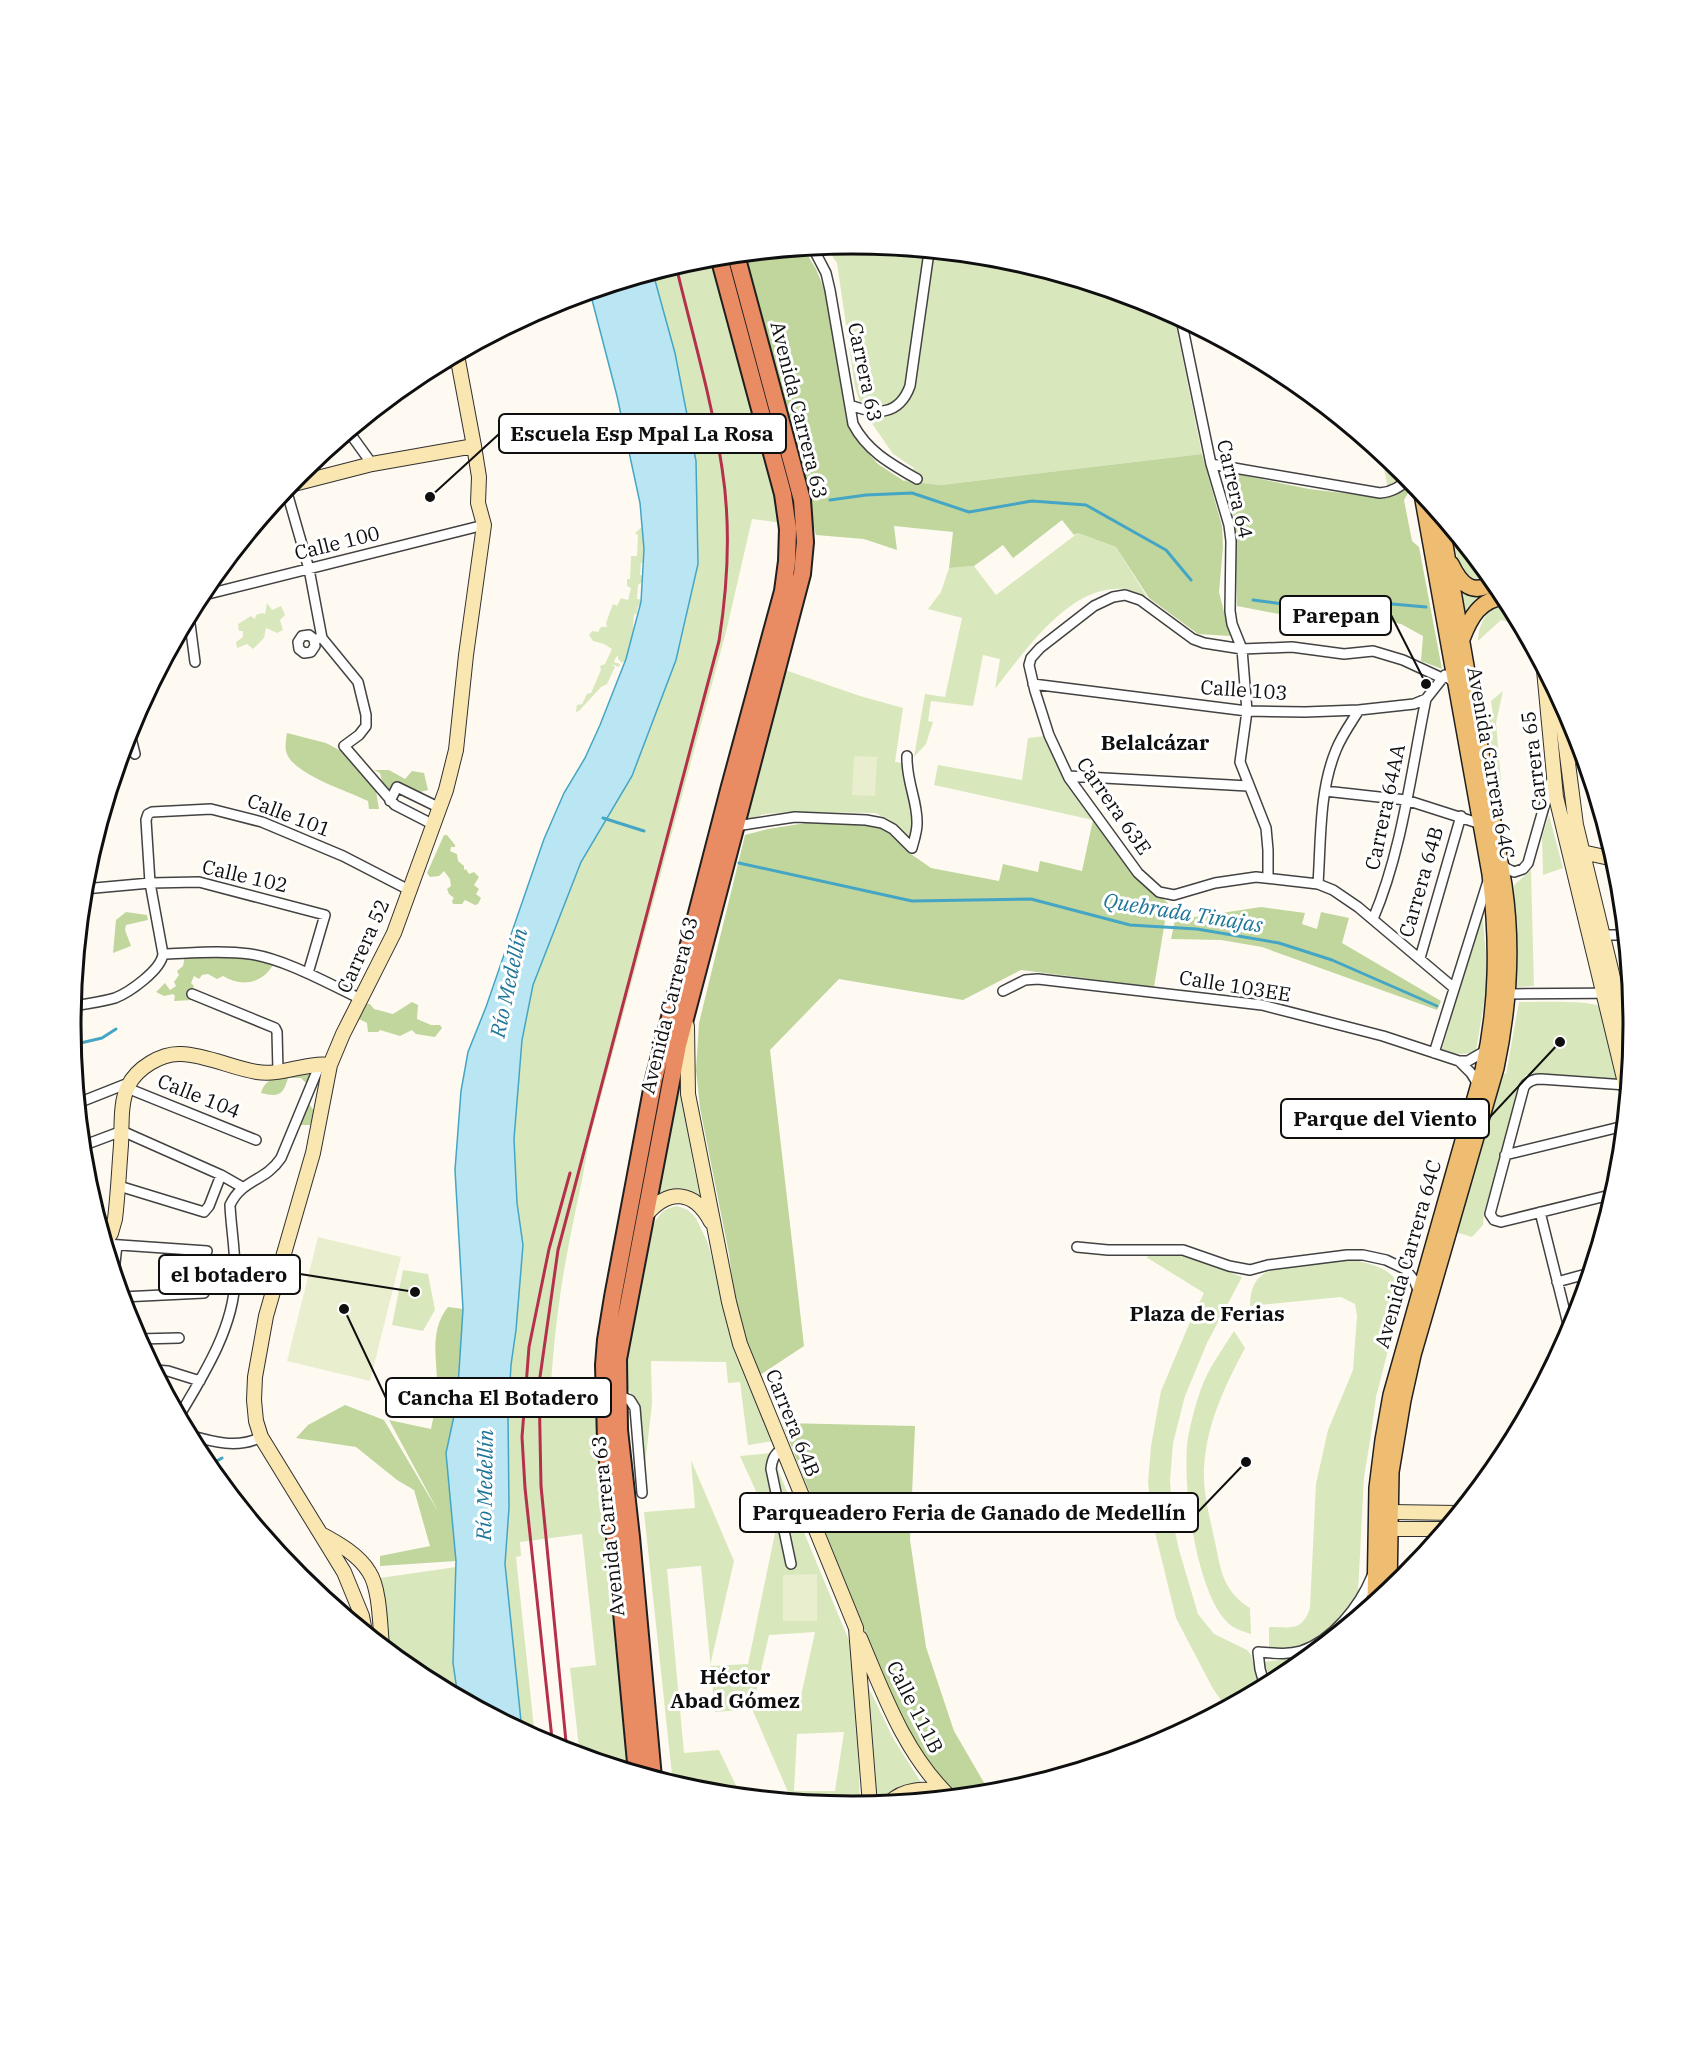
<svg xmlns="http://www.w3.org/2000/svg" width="1704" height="2051" font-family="'IBM Plex Serif',serif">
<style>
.green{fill:#d9e7bd;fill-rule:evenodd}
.forest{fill:#c0d69d}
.pitch{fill:#e8eece}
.water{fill:#b9e6f2;stroke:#45a5c4;stroke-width:1.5}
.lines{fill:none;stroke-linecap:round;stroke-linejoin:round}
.stream{stroke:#45a5c4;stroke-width:3}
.street-casing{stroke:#424242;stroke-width:12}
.secondary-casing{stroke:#313131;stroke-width:16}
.primary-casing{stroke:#202020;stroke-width:18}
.highway-casing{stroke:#202020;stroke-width:20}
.street{stroke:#fff;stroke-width:9}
.secondary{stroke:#f9e6b1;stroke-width:14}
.primary{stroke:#efbd71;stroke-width:15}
.highway{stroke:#ea8c63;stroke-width:16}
.rail{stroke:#b5304b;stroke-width:3}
.labels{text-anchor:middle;stroke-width:6;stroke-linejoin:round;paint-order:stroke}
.street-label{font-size:20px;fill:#0f0f0f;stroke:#fff}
.neighbourhood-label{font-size:21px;font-weight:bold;fill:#0f0f0f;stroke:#fff}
.water-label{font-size:21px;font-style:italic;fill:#207698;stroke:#fff}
.rim{fill:none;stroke:#0f0f0f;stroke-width:3}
.leader{fill:none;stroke:#0f0f0f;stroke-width:2}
.callout-dot{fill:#0f0f0f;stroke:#fff;stroke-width:2}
.callout{fill:#fff;stroke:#0f0f0f;stroke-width:2}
.callout-label{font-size:21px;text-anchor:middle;font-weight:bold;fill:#0f0f0f}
</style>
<rect width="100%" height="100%" fill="#fefaf1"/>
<path class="green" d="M852,244L1005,259L1151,304L1174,316L1202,454L941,485L904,481L914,468L893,454L862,409L855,387L837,263L826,247Z
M712,258L782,523L752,519L727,628L589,1141C583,1179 574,1216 567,1254C557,1306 552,1361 549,1414H595L628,1770L580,1756L570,1668L596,1665L582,1534L520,1542L521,1556L516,1557L535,1738L522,1731L505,1564L509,1508L508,1416L511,1365L516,1330L523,1245L517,1203L514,1139L522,1040L533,985L581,862L632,776L676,660L687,616L696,461L675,353L653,273L700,259Z
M1381,454L1403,471L1397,483L1388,488Z
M642,527L648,564L641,563L640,575L645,576L644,581L638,585L637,599L644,600V605L638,606L637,613L634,615L633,627L637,629L633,654L622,663L618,659V656L616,657L614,662L620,664L619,667L611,664L615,667L607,684L601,687L579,711L576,712L577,705L582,704L587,694L591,693L601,670L600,666L605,664L612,649L604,644L593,641L589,635L592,631L598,632L601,627H607L606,623L613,604L617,606L621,598L628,600L631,588L627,586V579H630L631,556H637L638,535L635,533Z
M1449,527L1490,577L1481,583H1470L1461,571Z
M1078,533L1116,547L1147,597C1140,594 1132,590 1125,589C1070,583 1025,651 995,689L1000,659L983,655L973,706L931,701L928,721L933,722L926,744L914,757L925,694L945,697L962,618L928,609L941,592L949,568L974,566L996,595Z
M1497,585L1502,592L1476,603L1465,615L1461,588Z
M267,603L272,610L281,606L285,615L280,620L283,630L277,633L266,628L264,638L253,649L247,644L237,648L236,642L243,637V631H239L238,624L251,616L255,619L256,615L262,613L265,614Z
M1510,606L1520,625L1501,620L1478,641C1479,621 1488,605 1510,606Z
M785,670L860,696L903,708L895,762L902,763C905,789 915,812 910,839L890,820L875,813L789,812L765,814L746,821Z
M1503,691L1496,723L1503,803L1486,716L1493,714L1491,701Z
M1045,736L1058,767L1093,820L934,785L938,765L1022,780L1028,738Z
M1549,815L1563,868L1543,875L1542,837Z
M1531,870L1534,986L1515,987L1514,885Z
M1482,910L1488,979L1476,1051C1463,1056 1455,1054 1442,1050Z
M1519,1002C1537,1002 1586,1000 1599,1006L1616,1079L1526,1075L1484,1212L1483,1225L1472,1237L1456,1232L1501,1073L1506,1074Z
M681,1067C685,1113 689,1156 702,1200C684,1184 681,1188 658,1193Z
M677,1206L688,1210L696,1218L707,1241L724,1299L774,1441L748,1445L740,1382L728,1383L726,1362L651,1361L652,1404L645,1465L639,1404L626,1387L628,1350L653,1226C659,1214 664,1208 677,1206Z
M1161,1253L1188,1256L1242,1277L1207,1343L1185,1396L1173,1443L1170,1481L1173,1522L1179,1550L1198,1614L1214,1634L1247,1650L1251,1655L1260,1689L1226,1708L1212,1687L1176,1618L1153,1524L1148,1483L1151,1446L1161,1391L1193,1315L1204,1293L1146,1257Z
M1354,1260C1378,1266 1392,1268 1403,1292L1376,1397L1370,1441L1364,1477L1358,1593L1346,1612L1328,1630L1309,1643L1289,1649H1269V1627C1291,1627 1302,1632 1310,1608L1316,1484L1328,1430L1353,1370L1357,1316L1355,1304L1341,1297L1250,1306C1250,1293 1253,1280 1265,1273C1278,1265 1336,1262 1354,1260Z
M403,1270L428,1274L435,1310L423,1331L392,1325Z
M1234,1331L1245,1348C1225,1386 1206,1424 1204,1469C1203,1493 1210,1518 1215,1542C1221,1571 1223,1591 1250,1608L1251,1634C1242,1631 1234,1629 1227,1622C1195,1590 1180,1475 1189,1432C1193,1414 1198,1395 1205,1379C1213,1362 1224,1347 1234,1331Z
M771,1453L855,1655L860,1806L792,1801L752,1709L715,1712L701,1566H700L667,1569L684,1753L719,1750L741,1796L699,1792L673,1784L644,1512L695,1508L691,1460L734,1561L710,1666L748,1664L775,1533L740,1456ZM815,1632L799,1705L752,1709L769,1635ZM844,1732L835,1791H794L797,1734Z
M456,1567L453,1663L458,1697L418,1675L389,1652L380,1578Z
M1336,1634L1286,1675L1269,1684L1263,1662C1298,1658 1307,1656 1336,1634Z
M865,1680L893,1738L922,1784C905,1784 891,1790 880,1804L877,1805Z"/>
<path class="forest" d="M804,249L816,269L825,291L846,417L854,433L863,447L878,464L904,481L941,485L1202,454L1222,526L1223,547L1219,592L1230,636L1198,634L1149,598L1116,547L1078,533L1074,535L1062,520L1013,558L1003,545L974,566L949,568L953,532L894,526L897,550L864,539L816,535L742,255Z
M1222,471L1309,489L1384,498L1397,494L1406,486L1408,493L1404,500L1412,541L1419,547L1442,669L1421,661L1423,636L1401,624L1388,621L1385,604L1345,608L1347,622L1319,628L1295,617L1237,606L1235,522Z
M287,733L326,743L341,751L374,779L379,809H369L368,801C348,791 291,774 286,751C285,746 286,738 287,733Z
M374,770H389L405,779L412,771L424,773L428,790L420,792L415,789L406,793L395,789V805L385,793L380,773Z
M1093,820L1136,877L1168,903L1154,987L1021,970L963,1000L839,979L770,1050L804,1346L760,1375L748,1349L737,1312L729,1254L700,1108L696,1070L699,1023L745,835L768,829L806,823L876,825L888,832L911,854L931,868L999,881L1003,864L1038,872L1040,861L1082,871Z
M444,835H447L455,845V847H451L450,851L457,854L458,861L464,866V870L466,869L469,874L474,872L479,877L474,885L479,889L476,894L481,898L478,904L475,905L465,900L462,904H453L452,901L454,898L449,894L447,889L451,886L450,879L444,871L439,876L430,877L427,873Z
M1261,907L1305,913L1302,924L1317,929L1321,912L1349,918L1342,943L1441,1001L1437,1010L1262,947L1221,940L1171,939L1175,920Z
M126,912L147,915L148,920L126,925L125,930L131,946L113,953L116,920Z
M224,951L274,963C264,983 242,988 223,976L217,979L208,974L202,975L199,979L194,976L191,983L194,986L190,994L193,1000L174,1001L175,996L173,994L164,996L156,992L165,983L170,990L176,986L174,982L179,975L177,971L183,966L185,955Z
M412,1002L418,1005L417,1019L431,1025H440L442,1028L435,1037L416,1034L412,1030L400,1036L380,1030L378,1032H368L367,1023L359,1019L366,1004H370L374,1009L393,1014Z
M311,1068L322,1074L309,1104L315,1112L310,1125H300L295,1116L306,1087V1083L301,1078H288C283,1096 278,1097 261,1093C267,1072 294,1072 311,1068Z
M448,1307L463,1309L457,1402L446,1453L456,1561L380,1566V1556L430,1546L414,1490L397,1480L356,1447L296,1438L308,1425L345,1405L384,1420L439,1513L389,1420L431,1429C433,1418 437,1406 437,1395C439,1365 427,1333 448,1307Z
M782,1423L915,1426L910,1540L926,1647L954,1731L990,1793L959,1796L936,1773L905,1724L869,1641Z"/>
<path class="pitch" d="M854,756L877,757L875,796L852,795Z
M318,1237L401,1257L370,1381L287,1361Z
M817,1574V1621H783V1575Z"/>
<path class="water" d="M653,273L675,353L696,461L698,564L676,660L632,776L581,862L533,985L522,1040L514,1139L517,1203L523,1245L516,1330L511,1365L508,1416L509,1508L505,1564L522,1731L458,1697L453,1663L456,1561L446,1453L457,1402L463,1309L455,1170L461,1091L468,1052L486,1007L544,839L564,793L585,758L600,725L626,659L641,602L644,549L640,503L617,396L590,292Z"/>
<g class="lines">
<path class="stream" d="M830,500L866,495L912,493L969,512L1032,501L1086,505L1166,550L1191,580
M1253,600L1290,605L1313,602L1358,601L1426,607
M603,818L644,831
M739,863L912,901L1031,899L1130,925L1197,929L1279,943L1332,960L1437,1006
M72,1045L102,1038L116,1029
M208,1466L222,1458"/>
<g class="street-casing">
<path id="street" d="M813,248L826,273L830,290L853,424C867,451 891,464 917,479
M1181,319L1211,464L1229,525L1231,541L1230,611L1232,624L1242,649L1247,711L1240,762L1266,828L1268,850V877
M437,366L458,360
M850,405C876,415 899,416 910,386L929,252
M349,432L372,464
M1211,464L1380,493C1392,492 1401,487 1409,478
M286,489L309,569L322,638L358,682L366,715V726L359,735L344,746L395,805L434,825
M200,596L484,525
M189,616L195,662
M314,639L315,646L311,652L304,653L299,649L298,642L302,636L309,635L314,639L322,638
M1033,684L1247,711L1305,712L1359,710L1414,704L1426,699L1445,675
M129,730L135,754
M907,756C906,782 918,801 917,824C917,832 914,840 912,848
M1579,760L1585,762
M1068,776L1248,786
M1325,791L1406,800L1481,824
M390,801L397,787L440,808
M736,826L795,817L866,820L882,823L893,829L912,848
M1501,863L1506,868L1514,872L1523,869L1528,863L1551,782
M1318,884C1321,840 1319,791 1336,750C1342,735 1351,723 1359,710
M84,889L150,883L199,882L325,915L308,973
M1373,919C1402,851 1411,772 1426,699
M1602,935H1625
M163,954C192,953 222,950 250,954C285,959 329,984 361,999
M1420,958L1461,816
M1454,988L1358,907L1333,890L1318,884L1256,877L1215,883L1174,895L1159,892L1138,873L1069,778L1049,735L1035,691L1029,665L1031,658L1040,648L1094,606L1113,597L1125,595L1140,600L1193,639L1204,643L1242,649L1292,647L1344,654L1373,651L1403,660L1442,678L1448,677L1455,684
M1003,991L1025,980L1038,979L1262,1005L1383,1036L1459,1061H1468L1487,1050
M192,994L275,1028L277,1032L278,1071
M1507,994L1630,993
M72,1006C87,1004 101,1002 115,998C130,992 161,970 163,954L150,883L146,820L148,814L152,812L211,809L262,822L343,856L409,890
M1434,1053L1487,884
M1459,1061L1471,1073L1479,1086
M127,1088L256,1140
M78,1103L131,1082
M82,1146L122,1131L221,1175L242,1187
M1505,1155L1624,1126
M119,1186L204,1212L209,1206L221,1175
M1614,1194L1501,1222L1494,1220L1490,1214L1524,1087C1528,1081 1533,1079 1541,1079L1626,1085
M1540,1212L1570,1332
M106,1244L207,1251
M1077,1247L1108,1250H1183L1229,1266L1250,1270L1268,1265L1347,1255H1363L1386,1260L1405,1269L1414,1280L1419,1292
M114,1272L117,1245
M1557,1282L1590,1273
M122,1297L204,1293
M138,1339L179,1338
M154,1370L168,1371L200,1381
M617,1395L630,1400L635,1408L642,1493
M179,1416C203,1376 234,1327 235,1279C236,1254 231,1229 230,1205C242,1179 265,1182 281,1158L320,1064
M189,1435C213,1442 238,1449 261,1437
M782,1449C774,1454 772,1460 771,1469L791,1564
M266,1537L285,1555L303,1581
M1265,1687L1260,1669L1258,1652C1273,1653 1287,1655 1301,1651C1332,1641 1360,1606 1372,1576"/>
</g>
<g class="secondary-casing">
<path id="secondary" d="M290,485L372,464L474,446
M1544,670L1556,797L1627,1091
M1560,701L1576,825L1631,1052
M1582,852L1614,859
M687,1026L688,1094L729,1302L740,1344L856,1628L870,1805
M646,1215C669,1188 694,1190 711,1222
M105,1242L111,1233L115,1219C118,1194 119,1170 121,1145C122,1126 120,1103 128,1086C137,1068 161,1053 181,1054C207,1055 232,1068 257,1072C282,1076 305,1062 330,1065
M1390,1512L1458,1513
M1389,1529H1445
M321,1534C338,1543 359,1555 369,1572C380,1588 380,1626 382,1646
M365,1632L362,1616L344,1572L261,1437L256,1421L254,1400L255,1377L266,1316L313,1153L330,1065L343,1034L394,933L446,790L456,750L466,655L484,525L478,503L479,477L474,446L457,355
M860,1638C884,1695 905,1754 950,1797
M889,1803C903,1789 927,1786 944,1795"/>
</g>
<g class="primary-casing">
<path id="primary" d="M1451,564C1460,583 1473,598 1494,581
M1462,639C1470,618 1480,599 1505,597
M1389,1591L1391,1472L1403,1400L1413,1355L1496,1068C1509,1007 1513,946 1504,885L1440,516
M1375,1602L1377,1488L1383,1440L1391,1395L1483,1070C1498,1004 1498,941 1490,874L1422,494"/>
</g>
<g class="highway-casing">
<path id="highway" d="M637,1773L606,1441L604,1365L606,1340L613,1297L654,1079L729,790L783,591L787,561L788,529L783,494L719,257
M653,1778L631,1537L619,1430L618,1359L678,1045L802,574L805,542L802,500L736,255"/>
</g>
<use href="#street" class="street"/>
<use href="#secondary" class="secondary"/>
<use href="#primary" class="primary"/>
<use href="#highway" class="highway"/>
<path class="rail" d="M553,1748L525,1488L522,1437L529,1347L549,1249L570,1173
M567,1752L541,1486L539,1384L558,1250L719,641C728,584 731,525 722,468C712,400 692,333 676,266"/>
</g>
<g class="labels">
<g class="street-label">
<text transform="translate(865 372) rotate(78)" y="7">Carrera 63</text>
<text transform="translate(799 410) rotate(76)" y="7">Avenida Carrera 63</text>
<text transform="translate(1235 489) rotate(77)" y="7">Carrera 64</text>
<text transform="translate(337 543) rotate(-14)" y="7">Calle 100</text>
<text transform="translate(1244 690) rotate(4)" y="7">Calle 103</text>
<text transform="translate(1534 761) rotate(-97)" y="7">Carrera 65</text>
<text transform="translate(1491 763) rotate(80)" y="7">Avenida Carrera 64C</text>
<text transform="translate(1114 806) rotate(55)" y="7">Carrera 63E</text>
<text transform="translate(1385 807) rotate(-78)" y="7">Carrera 64AA</text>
<text transform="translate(289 815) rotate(21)" y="7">Calle 101</text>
<text transform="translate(245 876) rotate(13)" y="7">Calle 102</text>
<text transform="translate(1421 882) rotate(-74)" y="7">Carrera 64B</text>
<text transform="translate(363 946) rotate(-66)" y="7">Carrera 52</text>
<text transform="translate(1235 986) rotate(9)" y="7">Calle 103EE</text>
<text transform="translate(669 1005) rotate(-76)" y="7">Avenida Carrera 63</text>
<text transform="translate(199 1096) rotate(22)" y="7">Calle 104</text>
<text transform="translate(1408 1254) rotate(-74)" y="7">Avenida Carrera 64C</text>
<text transform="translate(793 1423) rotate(68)" y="7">Carrera 64B</text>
<text transform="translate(608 1526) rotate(-96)" y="7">Avenida Carrera 63</text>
<text transform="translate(915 1707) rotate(63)" y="7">Calle 111B</text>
</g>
<g class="neighbourhood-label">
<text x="1155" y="750">Belalcázar</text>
<text x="1207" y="1321">Plaza de Ferias</text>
<text x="735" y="1684">Héctor<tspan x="735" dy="24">Abad Gómez</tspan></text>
</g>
<g class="water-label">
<text transform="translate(1183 913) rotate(9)" y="7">Quebrada Tinajas</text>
<text transform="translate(509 983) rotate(-78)" y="7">Río Medellín</text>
<text transform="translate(485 1485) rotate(-89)" y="7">Río Medellín</text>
</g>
</g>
<path d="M0 0H1704V2051H0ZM81 1025a771 771 0 1 1 1542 0a771 771 0 1 1-1542 0Z" fill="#fff" fill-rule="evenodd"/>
<path class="rim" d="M81 1025a771 771 0 1 1 1542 0a771 771 0 1 1-1542 0Z"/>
<path class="leader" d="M430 497L499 434M1426 684L1391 615M1560 1042L1489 1118M415 1292L300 1274M344 1309L386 1398M1246 1462L1198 1512"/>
<g class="callout-dot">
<circle cx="430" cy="497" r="6"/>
<circle cx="1426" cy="684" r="6"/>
<circle cx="1560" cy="1042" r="6"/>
<circle cx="415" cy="1292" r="6"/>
<circle cx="344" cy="1309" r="6"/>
<circle cx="1246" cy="1462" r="6"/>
</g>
<g class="callout">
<rect x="499" y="414" width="287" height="39" rx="6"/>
<rect x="1280" y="596" width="111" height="39" rx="6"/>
<rect x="1281" y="1099" width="208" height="39" rx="6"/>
<rect x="159" y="1255" width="141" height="39" rx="6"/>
<rect x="386" y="1378" width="225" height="39" rx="6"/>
<rect x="740" y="1493" width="458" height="39" rx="6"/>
</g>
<g class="callout-label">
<text x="642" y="441">Escuela Esp Mpal La Rosa</text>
<text x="1336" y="623">Parepan</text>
<text x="1385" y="1126">Parque del Viento</text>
<text x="229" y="1282">el botadero</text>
<text x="498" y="1405">Cancha El Botadero</text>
<text x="969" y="1520">Parqueadero Feria de Ganado de Medellín</text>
</g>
</svg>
